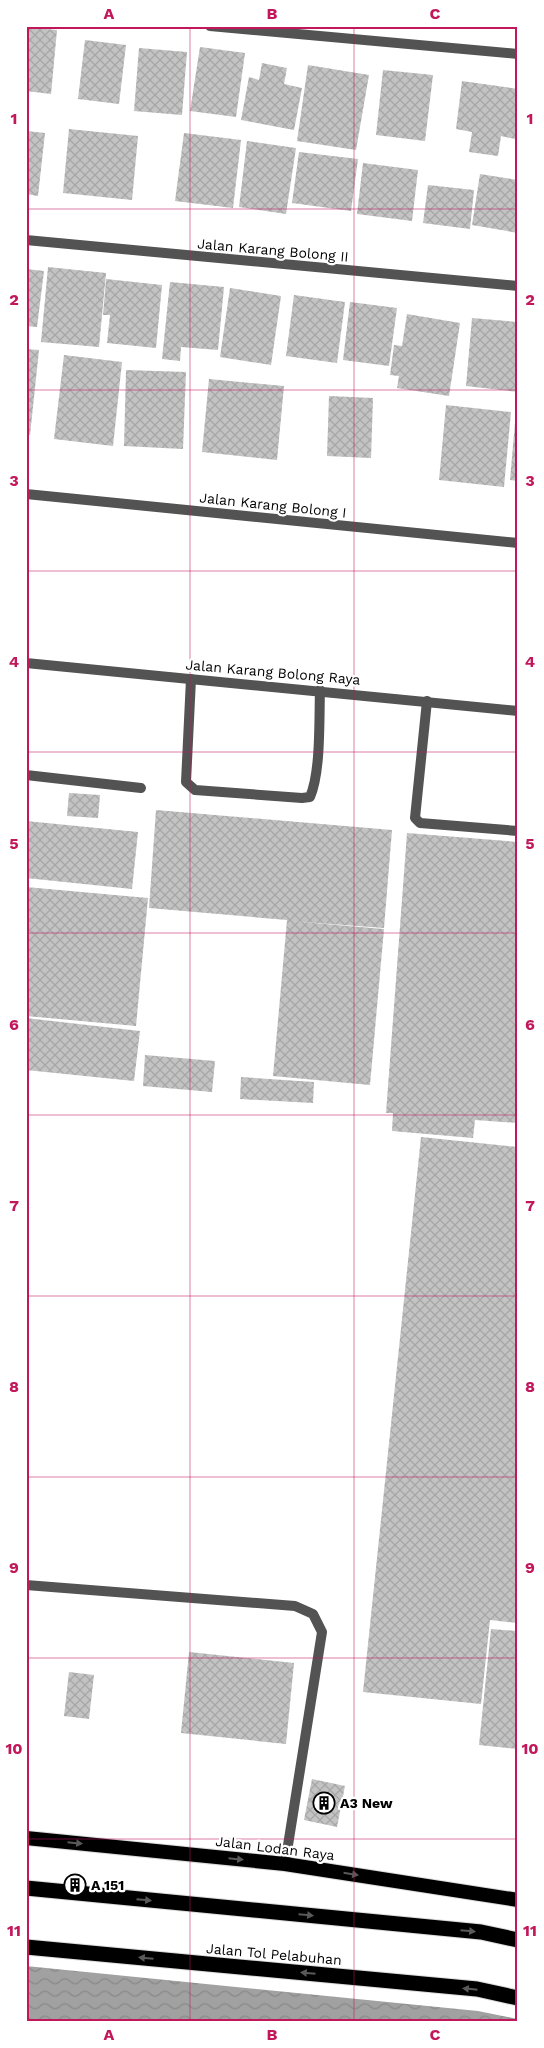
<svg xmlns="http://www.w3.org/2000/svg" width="544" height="2048" font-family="'Work Sans',sans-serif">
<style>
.water{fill:url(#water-waves)}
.building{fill:url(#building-cross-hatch)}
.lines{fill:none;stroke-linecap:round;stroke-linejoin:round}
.trunk-casing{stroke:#dbdbdb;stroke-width:16}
.motorway-casing{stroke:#dbdbdb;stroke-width:17}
.service{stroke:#535353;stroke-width:10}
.minor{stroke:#535353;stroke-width:10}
.tertiary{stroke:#535353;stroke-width:10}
.trunk{stroke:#000;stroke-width:14}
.motorway{stroke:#000;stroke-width:15}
.oneway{fill:#595959}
.grid{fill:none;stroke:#c2185b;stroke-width:1;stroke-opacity:0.55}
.labels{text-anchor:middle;stroke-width:4.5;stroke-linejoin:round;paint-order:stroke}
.street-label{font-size:14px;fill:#000;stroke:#fff}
.poi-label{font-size:14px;font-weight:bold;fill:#000;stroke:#fff;text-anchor:start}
.neatline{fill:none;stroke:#c2185b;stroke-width:2}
.grid-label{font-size:16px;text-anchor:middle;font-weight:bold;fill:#c2185b}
</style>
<defs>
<pattern id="water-waves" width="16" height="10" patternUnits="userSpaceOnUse" patternTransform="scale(1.25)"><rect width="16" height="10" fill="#a1a1a1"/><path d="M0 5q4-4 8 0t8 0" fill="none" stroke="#898989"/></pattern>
<pattern id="building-cross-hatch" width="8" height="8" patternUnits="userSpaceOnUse" patternTransform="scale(1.25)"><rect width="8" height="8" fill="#c3c3c3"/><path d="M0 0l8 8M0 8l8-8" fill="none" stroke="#a6a6a6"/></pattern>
</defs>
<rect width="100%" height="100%" fill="#fff"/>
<path class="water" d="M26,1966L478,2011L518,2019V2022H26Z"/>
<path class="building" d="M26,27L57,30L51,94L26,91Z
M85,40L126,45L119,104L78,99Z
M200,47L245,53L236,117L190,111Z
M139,48L187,52L182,115L134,111Z
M262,63L287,68L284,84L302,88L294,130L241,120L249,77L259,80Z
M308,65L369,75L356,150L297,141Z
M383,70L433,75L425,141L376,135Z
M462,81L518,89L515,139L501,136L498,156L469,152L472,132L456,129Z
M69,129L138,136L132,200L63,193Z
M26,131L45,133L38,196L26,194Z
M184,133L241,140L233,208L175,201Z
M247,141L296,148L286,214L239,207Z
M299,152L358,159L351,211L292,203Z
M363,163L418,170L412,221L357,214Z
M480,174L518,180V233L472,225Z
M428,185L474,190L470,229L423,223Z
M48,267L106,273L99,347L41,342Z
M26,269L44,271L37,327L26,326Z
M106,279L162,285L156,348L107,343L110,315H103Z
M170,282L224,287L218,350L181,347L180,361L162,359Z
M230,288L281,296L271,365L220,357Z
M294,295L345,302L337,363L286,356Z
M350,302L397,308L389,366L343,360Z
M407,314L460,323L449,396L397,388L399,376L390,375L394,345L402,346Z
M472,318L518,322V392L466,386Z
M26,349L39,350L30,435L26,434Z
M64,355L122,362L113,446L54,439Z
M126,370L186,372L183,449L124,446Z
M209,379L284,386L277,460L202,452Z
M329,396L373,398L371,458L327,456Z
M446,405L511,412L504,487L439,480Z
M516,411H518V481L510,480Z
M69,793L100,795L98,818L67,816Z
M156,810L392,830L384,928L290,921L384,929L370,1085L273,1076L287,920L149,908Z
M26,821L138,832L132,889L26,878Z
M407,833L518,842V1123L475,1120L473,1138L392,1131L393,1113H386Z
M26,887L148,898L136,1026L26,1016Z
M26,1018L140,1031L134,1081L26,1070Z
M145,1055L215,1061L212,1092L143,1086Z
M241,1077L314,1082L313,1103L240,1099Z
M421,1137L518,1147V1623L490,1620L481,1704L363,1692Z
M491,1629L518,1631V1749L479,1745Z
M189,1652L294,1663L286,1744L181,1733Z
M69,1672L94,1675L89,1719L64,1716Z
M312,1779L345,1786L337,1827L304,1820Z
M69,1879L83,1882L82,1891L68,1889Z"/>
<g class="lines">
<g class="trunk-casing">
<path id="trunk" d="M26,1838L285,1864L518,1900"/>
</g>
<g class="motorway-casing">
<path id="motorway" d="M26,1888L481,1932L518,1940
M26,1947L477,1989L518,1998"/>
</g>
<path class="service" d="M191,679L186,782L195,790L302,798L310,797C321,772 319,719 320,690
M427,701L415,818L420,823L518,831
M26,775L141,788
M26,1585L295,1606L313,1614L322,1632L285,1864"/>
<path class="minor" d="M210,26L518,54
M26,240L518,286
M26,494L518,543"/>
<path class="tertiary" d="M26,663L518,711"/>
<use href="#trunk" class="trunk"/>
<use href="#motorway" class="motorway"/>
</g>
<defs><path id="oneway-solid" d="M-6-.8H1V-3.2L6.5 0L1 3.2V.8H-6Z" transform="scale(1.25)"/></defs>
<g class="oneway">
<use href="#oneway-solid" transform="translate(75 1843) rotate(6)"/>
<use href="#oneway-solid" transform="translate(236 1859) rotate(6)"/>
<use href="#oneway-solid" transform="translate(351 1874) rotate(9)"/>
<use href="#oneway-solid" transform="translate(144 1900) rotate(5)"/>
<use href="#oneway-solid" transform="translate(306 1915) rotate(5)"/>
<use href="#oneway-solid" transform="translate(468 1931) rotate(5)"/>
<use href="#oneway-solid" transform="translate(146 1958) rotate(-175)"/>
<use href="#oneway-solid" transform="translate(308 1973) rotate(-175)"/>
<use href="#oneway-solid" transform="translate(470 1989) rotate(-174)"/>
</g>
<path class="grid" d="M190,26V2022M354,26V2022M26,209H518M26,390H518M26,571H518M26,752H518M26,933H518M26,1115H518M26,1296H518M26,1477H518M26,1658H518M26,1839H518"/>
<defs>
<g id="building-ring" transform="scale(1.125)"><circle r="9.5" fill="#fff" stroke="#000" stroke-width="1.5"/><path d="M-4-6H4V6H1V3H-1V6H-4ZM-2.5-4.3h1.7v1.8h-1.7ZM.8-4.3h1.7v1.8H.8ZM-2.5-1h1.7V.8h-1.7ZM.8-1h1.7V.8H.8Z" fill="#000"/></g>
</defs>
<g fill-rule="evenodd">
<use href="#building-ring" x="324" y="1803"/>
<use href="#building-ring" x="75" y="1885"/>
</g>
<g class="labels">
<g class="street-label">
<text transform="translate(273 250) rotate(5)" y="5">Jalan Karang Bolong II</text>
<text transform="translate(273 505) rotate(6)" y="5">Jalan Karang Bolong I</text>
<text transform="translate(273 672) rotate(5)" y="5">Jalan Karang Bolong Raya</text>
<text transform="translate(275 1848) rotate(7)" y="5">Jalan Lodan Raya</text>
<text transform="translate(274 1954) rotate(5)" y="5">Jalan Tol Pelabuhan</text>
</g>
<g class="poi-label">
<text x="340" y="1808">A3 New</text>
<text x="91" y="1890">A 151</text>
</g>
</g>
<rect width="544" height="2048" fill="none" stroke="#ffffff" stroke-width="55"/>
<rect x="28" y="28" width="488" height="1992" class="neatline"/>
<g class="grid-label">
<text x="109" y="19">A</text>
<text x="272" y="19">B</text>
<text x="435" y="19">C</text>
<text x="14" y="124">1</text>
<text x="530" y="124">1</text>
<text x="14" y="305">2</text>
<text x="530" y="305">2</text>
<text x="14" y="486">3</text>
<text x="530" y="486">3</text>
<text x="14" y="667">4</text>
<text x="530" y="667">4</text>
<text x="14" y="849">5</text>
<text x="530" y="849">5</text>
<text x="14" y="1030">6</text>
<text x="530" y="1030">6</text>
<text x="14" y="1211">7</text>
<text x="530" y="1211">7</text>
<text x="14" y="1392">8</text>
<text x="530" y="1392">8</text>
<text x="14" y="1573">9</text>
<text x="530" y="1573">9</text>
<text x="14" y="1754">10</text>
<text x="530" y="1754">10</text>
<text x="14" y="1936">11</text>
<text x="530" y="1936">11</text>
<text x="109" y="2040">A</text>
<text x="272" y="2040">B</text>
<text x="435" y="2040">C</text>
</g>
</svg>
